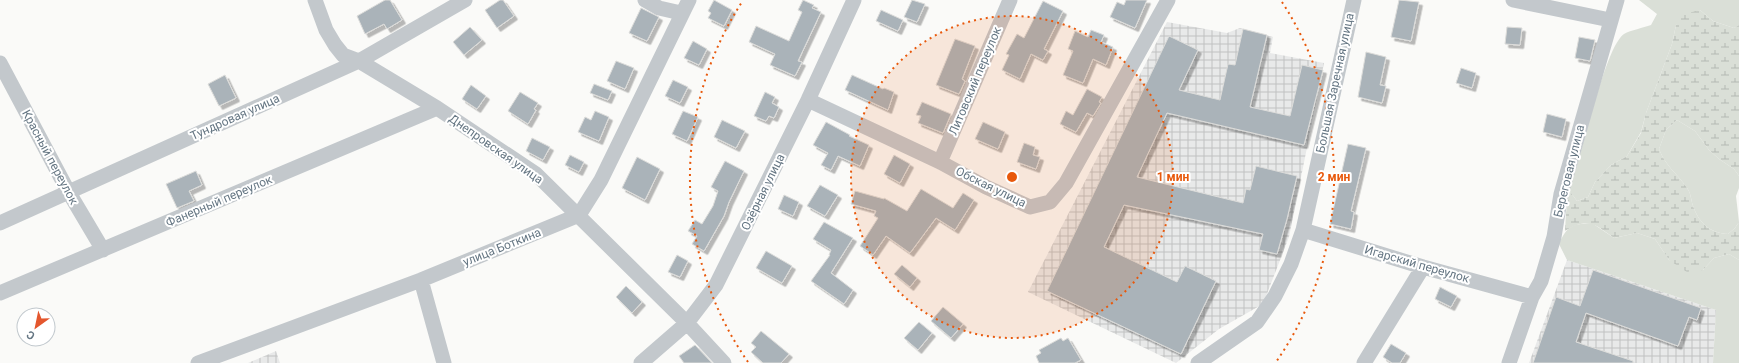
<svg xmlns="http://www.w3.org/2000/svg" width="1739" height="363" font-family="Roboto,sans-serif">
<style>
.industrial{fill:url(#industrial-grid)}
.green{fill:#dadfd7}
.wetland{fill:url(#wetland-marsh)}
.building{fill:#aab3b9;stroke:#dcdcda;filter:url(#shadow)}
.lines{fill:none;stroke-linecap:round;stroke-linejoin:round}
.street{stroke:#c3c8cc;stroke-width:15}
.ring{fill:none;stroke:#e8590c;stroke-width:2;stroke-dasharray:2 4}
.labels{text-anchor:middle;stroke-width:4;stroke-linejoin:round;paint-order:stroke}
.street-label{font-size:12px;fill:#657683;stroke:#fff}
.centre{fill:#e8590c;stroke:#fff;stroke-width:2}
.ring-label{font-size:12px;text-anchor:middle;font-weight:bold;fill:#e8590c;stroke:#fff;stroke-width:4;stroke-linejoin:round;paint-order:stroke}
</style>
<defs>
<pattern id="industrial-grid" width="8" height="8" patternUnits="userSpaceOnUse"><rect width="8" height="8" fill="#e8e9e9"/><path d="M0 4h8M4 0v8" fill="none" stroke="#c0c1c2"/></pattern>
<pattern id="wetland-marsh" width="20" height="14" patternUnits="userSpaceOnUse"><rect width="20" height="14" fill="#dadfd7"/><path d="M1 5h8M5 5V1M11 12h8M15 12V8" fill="none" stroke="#b4b9b4"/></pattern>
<filter id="shadow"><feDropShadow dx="3.5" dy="3.5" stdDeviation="0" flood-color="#0004"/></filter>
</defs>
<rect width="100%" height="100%" fill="#fafaf8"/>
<path class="industrial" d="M1167,22L1227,33L1240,28L1273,37L1270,53L1324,63L1289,237L1263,304L1219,329L1176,363L1028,292Z
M1567,260L1716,310L1713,363H1529Z
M276,351L280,363H248Z"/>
<path class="green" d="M1639,0H1739V25L1734,28L1713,21L1700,10L1676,25L1672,44L1646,113L1641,132L1627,156L1611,165L1595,182L1588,197L1577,201L1569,190C1581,161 1604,48 1624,34C1631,30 1643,28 1651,25L1657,14Z
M1677,120L1695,131L1709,150L1719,159L1734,169L1739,176V188L1736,196L1739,222L1735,228L1728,234C1710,233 1699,223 1693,206C1691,200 1691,193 1687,188C1677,173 1666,167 1659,149L1666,130Z
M1592,223L1614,238L1637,233L1655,239L1669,260L1703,270L1714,258L1729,254L1739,260V363H1713L1716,310L1567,260L1559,244C1567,226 1572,224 1592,223Z"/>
<path class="wetland" d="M1700,10L1713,21L1734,28L1739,25V176L1734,169L1719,159L1709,150L1695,131L1677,120L1666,130L1659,149C1666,167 1677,173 1687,188C1691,193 1691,200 1693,206C1699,223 1710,233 1728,234L1735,228L1739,222V260L1729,254L1714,258L1703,270L1687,272L1669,260L1655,239L1637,233L1614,238C1594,224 1589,217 1565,231L1566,213L1569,190L1577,201L1588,197L1595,182L1611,165L1627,156L1641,133L1646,113L1672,44L1676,25L1684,14Z"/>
<path class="building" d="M385,0H390L402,20L387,29L384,24L365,34L357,16Z
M500,0H503L514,16L497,28L485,10Z
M714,0L732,10L724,26L708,18L711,13L708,11Z
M803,0L814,5L812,8L821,12L798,61L802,62L795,76L770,65L775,54L749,42L756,26L789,41L802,12L798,10Z
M912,0L925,4L917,22L904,17Z
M1126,0H1147L1135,28L1110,17L1117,2L1124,5Z
M1399,0L1419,2L1411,41L1391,37Z
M1043,1L1063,11L1044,49L1048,51L1043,60L1031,54L1020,79L1002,70L1009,55L1006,54L1017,34L1024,38Z
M641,8L659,17L647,41L629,33Z
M881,10L903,20L898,31L876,21Z
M470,27L482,40L464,55L453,42Z
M1507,27L1522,28L1520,45L1505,44Z
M1243,29L1267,35L1250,107L1290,116L1302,65L1323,70L1304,145L1167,113L1137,177L1243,203L1246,189L1250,190L1256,166L1297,176L1287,219L1277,254L1259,250L1263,234L1124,205L1104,247L1177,282L1185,266L1216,281L1181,354L1047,291L1169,36L1198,50L1179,90L1220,100L1228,64L1235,65Z
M1091,30L1104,35L1101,42L1113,47L1106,65L1093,59L1083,83L1063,75L1073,51L1068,49L1075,31L1088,37Z
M1579,37L1595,40L1590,61L1575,58Z
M955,39L975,46L962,79L965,81L959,94L936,85Z
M693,41L707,49L699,65L684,58Z
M1366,52L1386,57L1380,85L1386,86L1382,103L1358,97Z
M616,61L634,68L625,89L607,81Z
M1461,68L1476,73L1472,88L1456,83Z
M225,75L236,98L219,106L208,84Z
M852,75L883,89L884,88L894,92L888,110L845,90Z
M673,80L688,87L680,103L665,96Z
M594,84L612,91L608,100L590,93Z
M471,85L486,96L477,109L462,99Z
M1087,89L1102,97L1099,102L1101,103L1093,116L1087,113L1076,132L1060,124L1066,111L1073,115Z
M520,92L538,103L534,109L536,110L528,124L508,111Z
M765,92L775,97L772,103L779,107L774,118L769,116L766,121L754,116Z
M922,102L951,114L943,133L918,123L921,116L916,115Z
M595,111L609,117L599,141L578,132L585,117L591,120Z
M683,111L698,117L687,141L672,134Z
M1547,114L1566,119L1562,137L1543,132Z
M722,120L745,131L736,148L714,137Z
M826,122L850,135L849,136L869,145L860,166L838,156L831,170L821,165L828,153L813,145Z
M983,122L1005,132L998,149L975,139Z
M532,138L550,147L543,160L526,151Z
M1024,143L1035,147L1033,155L1040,157L1036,169L1017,162Z
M1348,144L1366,148L1351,211L1354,212L1351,229L1330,224Z
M570,155L584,162L579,172L565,165Z
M894,155L910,164L900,183L884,174Z
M637,157L660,169L645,200L622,188Z
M725,161L744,171L729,202L724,216L704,251L692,244L697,236L688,231L695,220L702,224L713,206L718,191L711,187Z
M196,171L202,185L189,191L194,201L177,208L166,184Z
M820,185L838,195L825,216L807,206Z
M921,189L953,208L963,193L974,200L955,230L936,218L910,253L886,236L873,255L860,246L878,218L874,216L876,211L851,204L855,191L884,199V198L907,211Z
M784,195L799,202L793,216L778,209Z
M824,222L853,238L831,273L853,290L844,304L811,281L830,255H829L831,250L813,239Z
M766,251L792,266L782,283L756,268Z
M677,255L688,261L680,277L668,272Z
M902,265L917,278L910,287L894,274Z
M1593,270L1701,308L1697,320L1689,317L1678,346L1586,313L1576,342L1633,361V363H1533L1556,297L1580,306Z
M626,286L642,302L632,313L616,297Z
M1440,287L1457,296L1451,307L1435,299Z
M943,307L963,324L951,338L931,321Z
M919,322L932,333L918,350L904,338Z
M761,331L789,354L781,363H763L751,352L756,347L751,343Z
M1061,338L1063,341L1068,338L1081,360L1075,363H1039L1036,356L1041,353L1039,350Z
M1391,344L1406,353L1400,363H1392L1383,357Z
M695,345L712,363H684L679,356Z"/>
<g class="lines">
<path class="street" d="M315,0L326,30L335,45L343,55L359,61L437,108L536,174L687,323L724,363
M645,0L659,8L681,13
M1513,0L1610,20
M0,63L68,191L103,250
M808,100L940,162L986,187L1030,207L1050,202L1066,183L1168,0
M940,162L1010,0
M0,223L359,61L465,0
M1303,230L1423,267L1532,297
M421,280L444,363
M0,293L437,108
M198,363L421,280L579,215L601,180L689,0
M641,363L687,323L716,285L808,100L854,0
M1198,363L1257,322L1275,296L1291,264L1303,230L1354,0
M1364,363L1423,267
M1509,363L1532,297L1541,281L1554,237L1561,194L1617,0"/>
</g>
<circle cx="1012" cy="177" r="161" fill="#e8590c" fill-opacity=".12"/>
<g class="ring">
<circle cx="1012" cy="177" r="161"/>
<path d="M748 362A322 322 0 0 1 742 2M1282 2A322 322 0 0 1 1276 362"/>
</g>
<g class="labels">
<g class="street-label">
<text transform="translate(975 81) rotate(-67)" y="4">Литовский переулок</text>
<text transform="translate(1335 83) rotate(-78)" y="4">Большая Заречная улица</text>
<text transform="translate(235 117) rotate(-24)" y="4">Тундровая улица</text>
<text transform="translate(496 149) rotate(35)" y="4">Днепровская улица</text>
<text transform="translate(50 157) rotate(62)" y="4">Красный переулок</text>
<text transform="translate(1569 171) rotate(-76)" y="4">Береговая улица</text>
<text transform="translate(991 187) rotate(26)" y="4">Обская улица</text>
<text transform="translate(763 192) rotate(-64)" y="4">Озёрная улица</text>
<text transform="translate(219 201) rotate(-23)" y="4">Фанерный переулок</text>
<text transform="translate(502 247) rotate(-22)" y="4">улица Боткина</text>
<text transform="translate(1417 264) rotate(16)" y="4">Игарский переулок</text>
</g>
</g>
<circle cx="1012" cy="177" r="6" class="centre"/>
<g class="ring-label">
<text x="1173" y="181">1 мин</text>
<text x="1334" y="181">2 мин</text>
</g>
<g transform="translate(36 327) rotate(213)"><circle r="19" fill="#ffffff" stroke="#c1c8cd"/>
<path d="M0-3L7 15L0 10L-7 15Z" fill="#e4572e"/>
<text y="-6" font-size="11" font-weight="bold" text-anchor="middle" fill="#657683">С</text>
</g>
</svg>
